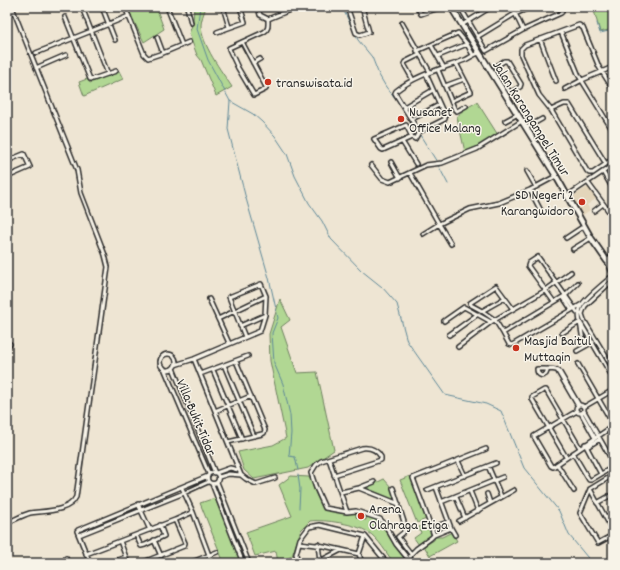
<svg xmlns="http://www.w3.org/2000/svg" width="620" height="570" font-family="Dekko,sans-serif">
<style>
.built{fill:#e3d5ba}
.green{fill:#b1d793;stroke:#6e815f}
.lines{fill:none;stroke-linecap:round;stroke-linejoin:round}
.stream{stroke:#5e8898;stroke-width:1}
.street-casing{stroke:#2b2b2b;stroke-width:6}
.secondary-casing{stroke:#2b2b2b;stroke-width:8}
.street{stroke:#f7f3e8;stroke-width:3}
.secondary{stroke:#f7f3e8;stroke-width:4.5}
.poi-dot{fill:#c8321e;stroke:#f7f3e8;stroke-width:1.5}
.labels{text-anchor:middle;stroke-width:3;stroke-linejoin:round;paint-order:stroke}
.poi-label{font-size:14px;fill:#2b2b2b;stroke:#f7f3e8;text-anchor:start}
.street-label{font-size:14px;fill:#2b2b2b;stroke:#f7f3e8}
</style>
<rect width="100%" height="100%" fill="#eee5d3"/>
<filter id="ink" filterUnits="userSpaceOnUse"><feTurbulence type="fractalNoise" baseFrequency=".025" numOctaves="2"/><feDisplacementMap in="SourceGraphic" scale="8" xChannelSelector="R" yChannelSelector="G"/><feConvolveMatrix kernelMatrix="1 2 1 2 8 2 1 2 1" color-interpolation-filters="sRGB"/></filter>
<g filter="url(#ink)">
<path class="built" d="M588,187L597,198L587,205L590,210L581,216L570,198Z"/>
<path class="green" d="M127,7H156L164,29L144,42Z
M194,7H206C204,13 201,20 201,25C201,44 222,72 232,87L216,96L201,60L197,55L189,34L193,22Z
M593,7H613V29L600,32Z
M119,71L123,79L84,96L79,82L87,79L90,83Z
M477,102L498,135L476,148L465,152L457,117L463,110Z
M280,299L290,320L281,327L297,373L317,372L334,450L308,468L254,479L244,470L238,452L273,445L286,438L270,361L269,334Z
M291,476L309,477L317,496L325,509L347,514L356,512V517L363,520L356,517L358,513L366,516L364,520H366L367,516L380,522L383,526L394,545L406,561V563H394C386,553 379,539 368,532C356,524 324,519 310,521L301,530L292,556L278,563L276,551L255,556L246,532L292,516L279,485Z
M410,476L426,519L417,523L400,480Z
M384,479L391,487L396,501L366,488Z
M215,498L241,563H224L200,503Z
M427,524L431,535L419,545L414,538L421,533L419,527Z
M452,532L457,541L430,556L424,546L434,540L435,537H442Z"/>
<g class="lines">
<path class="stream" d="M200,7L197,29L208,60L230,101L228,129L245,195L269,278L278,318L272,333L274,363L283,384L290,415L291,433L289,456L295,457L298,470
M342,7L358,40L372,57L379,75L386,87L401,105
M455,7L464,22
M597,23L600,33L613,30
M465,25L489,65
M230,101L253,114L262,122L275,136L287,154L295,176L309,203L322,221L331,239L362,271L382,287L397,304L407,341L445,395L486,404L501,411L524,468L559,511L569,535L592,563
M518,110L525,120
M406,113L417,132
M420,135L437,162
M438,165L448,184
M298,475L300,489L299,508"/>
<g class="street-casing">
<path id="street" d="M102,7L115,40
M125,7L144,54L148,58L163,53L157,37
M187,7L191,23
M223,7L229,27
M258,7L260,15L268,19L297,7
M347,7L356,33L360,35L369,32L362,7
M417,7L421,14L442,7
M460,7L486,51L523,30L561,13L562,12L560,7
M512,7L523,30
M83,10L108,74
M65,17L90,79H93L116,71
M402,23L430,72
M462,25L491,7
M217,32L245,22L240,7
M561,32L579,76L613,131
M477,37L513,15L531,7
M540,39L556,81
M242,42L266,87V89L254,95L238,68L229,49V48L264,32C269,29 268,25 268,19
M182,45L189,42
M431,45L444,68
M417,51L458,33L467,44L473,55
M36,53L129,16
M163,53L182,45L167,7
M438,56L467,44
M504,61H507L521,84L520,87L511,92L509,91L495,67Z
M253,63L260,59
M36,68L66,55
M438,70L455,110L457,111L466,106
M413,80L404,64L405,62L419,55
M445,86L464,79
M565,89L582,80L613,67
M613,89L599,67L583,28L579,25L525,45L521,49V55L539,95L551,110L587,171L589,173H593L613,159
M451,101L471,92L456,63
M404,107L433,90
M551,110L564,104H569L606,164
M412,119L439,105
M505,121L518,114
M526,128L542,119
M419,132L398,98L395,93L396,91C416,75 441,69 465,60C470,58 474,54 479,53
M412,137L383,150L381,149L374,139L406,125L412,137L415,139L419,132L445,119V116L426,74
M403,143L416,164
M7,161L24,154L30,167L7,177
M391,162L400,178
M371,165L382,179L390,182L426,165L442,163L477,149L522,121
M527,171L536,187
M603,172L613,189
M410,173L439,224L470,209L499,203L530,190L556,176
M588,183L613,217
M530,190L541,211
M567,196L613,165
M608,210L613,206
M594,211L603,204
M423,234L439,224L451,244
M566,238L584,226
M573,249L591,238
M607,261L613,275
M613,275C605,283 586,297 581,306C578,311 579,317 580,322L613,378
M613,280L585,306L582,314L584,320L613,368
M563,297L571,309
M505,298L482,311L495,320L503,333L566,295L578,283
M209,299L229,343
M612,301H613
M554,302L528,266L529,263L538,257L577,312L582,314
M482,311L471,305L470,303L496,286L513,309
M218,319L266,296
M444,321L464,307L491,322
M240,326L265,315
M503,333L509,344L512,345L582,304
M562,333L580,322L584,347
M449,335L478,314
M7,345L10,344
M458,347L491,322L546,290L571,272
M577,351L593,342
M160 362a8 8 0 1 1 16 0a8 8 0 1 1-16 0Z
M194,359L241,475L246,479L256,484L275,478
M578,364L613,424
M175,365L194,359L260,331L265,315L266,296L261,284L229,297L245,337
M224,365L254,436
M164,368L209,474
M173,368L215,473
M548,369L546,374C541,378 537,374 537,369C544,369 553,368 559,371L579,405
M213,370L242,439
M557,370L578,406
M200,374L248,356
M576 409a4 4 0 1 1 8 0a4 4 0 1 1-8 0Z
M584,407L613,390
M215,411L251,396
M577,411L534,436V437L551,466L553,467L613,426
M584,411L613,462
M581,413L595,438
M228,442L262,434L264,433L265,430L236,361
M585,444L601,474
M587,447L600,439
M573,453L589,480H591L613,467
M566,457L532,399V397L544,390H546L580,448
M329,459L347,512
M458,461L465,476
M557,464L574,491
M488,466L501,496
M207.5 478a5.5 5.5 0 1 1 11 0a5.5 5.5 0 1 1-11 0Z
M216,473L230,468L238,470
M334,475L381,460V457C377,450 370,447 362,448L321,461L316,465L311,473L316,488L325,508L347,512L356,511L380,519L384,523L396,544L409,560
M613,475L590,489L580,513L598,543L613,535
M219,477L229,474L241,475
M217,482L249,563
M212,484L243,563
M436,487L451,528L455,535
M182,488L193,512
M359,488L399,504
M393,488L406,528L403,533L398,537L411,554
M590,489L613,531
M427,490L496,463
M470,491L478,511
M341,492L359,488L374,482
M487,494L490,503
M456,497L465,518
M441,502L503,477
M597,503L613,494
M138,504L150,530
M606,518L613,514
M459,521L514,490
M7,523C14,520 23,515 30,513C44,511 69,512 76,497L108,267L105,255L81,193L77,170L12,7
M431,528L448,522
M79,535L184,493L208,482
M136,535L141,546L145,545L164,536L160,525
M434,535L413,478L486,449
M154,540L161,556
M120,541L128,563
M299,543L324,546L359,554
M318,544L320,561
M86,554L175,520
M66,558L68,563
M90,563L77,531L78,530L208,476
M109,563L126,557
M141,563L184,546L185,543L175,520L193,512L209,555
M190,563L217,552
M298,563L296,554L300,539L309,527L320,525L365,536L387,563
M321,563L320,561L341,550
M362,563L359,554L365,536
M409,563L411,554L416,549L431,538L434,535L451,528"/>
</g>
<g class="secondary-casing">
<path id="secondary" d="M451,7L556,176L591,238L607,261L613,257"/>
</g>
<use href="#street" class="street"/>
<use href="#secondary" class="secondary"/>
</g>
</g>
<g class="poi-dot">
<circle cx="268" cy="82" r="4"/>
<circle cx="401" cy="119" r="4"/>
<circle cx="582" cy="202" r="4"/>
<circle cx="516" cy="348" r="4"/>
<circle cx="361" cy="516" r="4"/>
</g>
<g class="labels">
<g class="poi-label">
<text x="276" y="87">transwisata.id</text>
<text x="409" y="116">Nusanet<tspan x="409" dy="16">Office Malang</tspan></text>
<text x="574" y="199" text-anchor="end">SD Negeri 2<tspan x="574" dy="16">Karangwidoro</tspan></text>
<text x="524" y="345">Masjid Baitul<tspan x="524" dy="16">Muttaqin</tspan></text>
<text x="369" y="513">Arena<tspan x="369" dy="16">Olahraga Etiga</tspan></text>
</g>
<g class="street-label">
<text transform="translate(532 118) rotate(58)" y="5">Jalan Karangampel Timur</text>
<text transform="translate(197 417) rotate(67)" y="5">Villa Bukit Tidar</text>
</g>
</g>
<rect width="620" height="570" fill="none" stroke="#f7f3e8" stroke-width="24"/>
<rect x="12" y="12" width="596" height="546" fill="none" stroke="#2b2b2b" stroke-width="1.5" filter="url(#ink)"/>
</svg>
